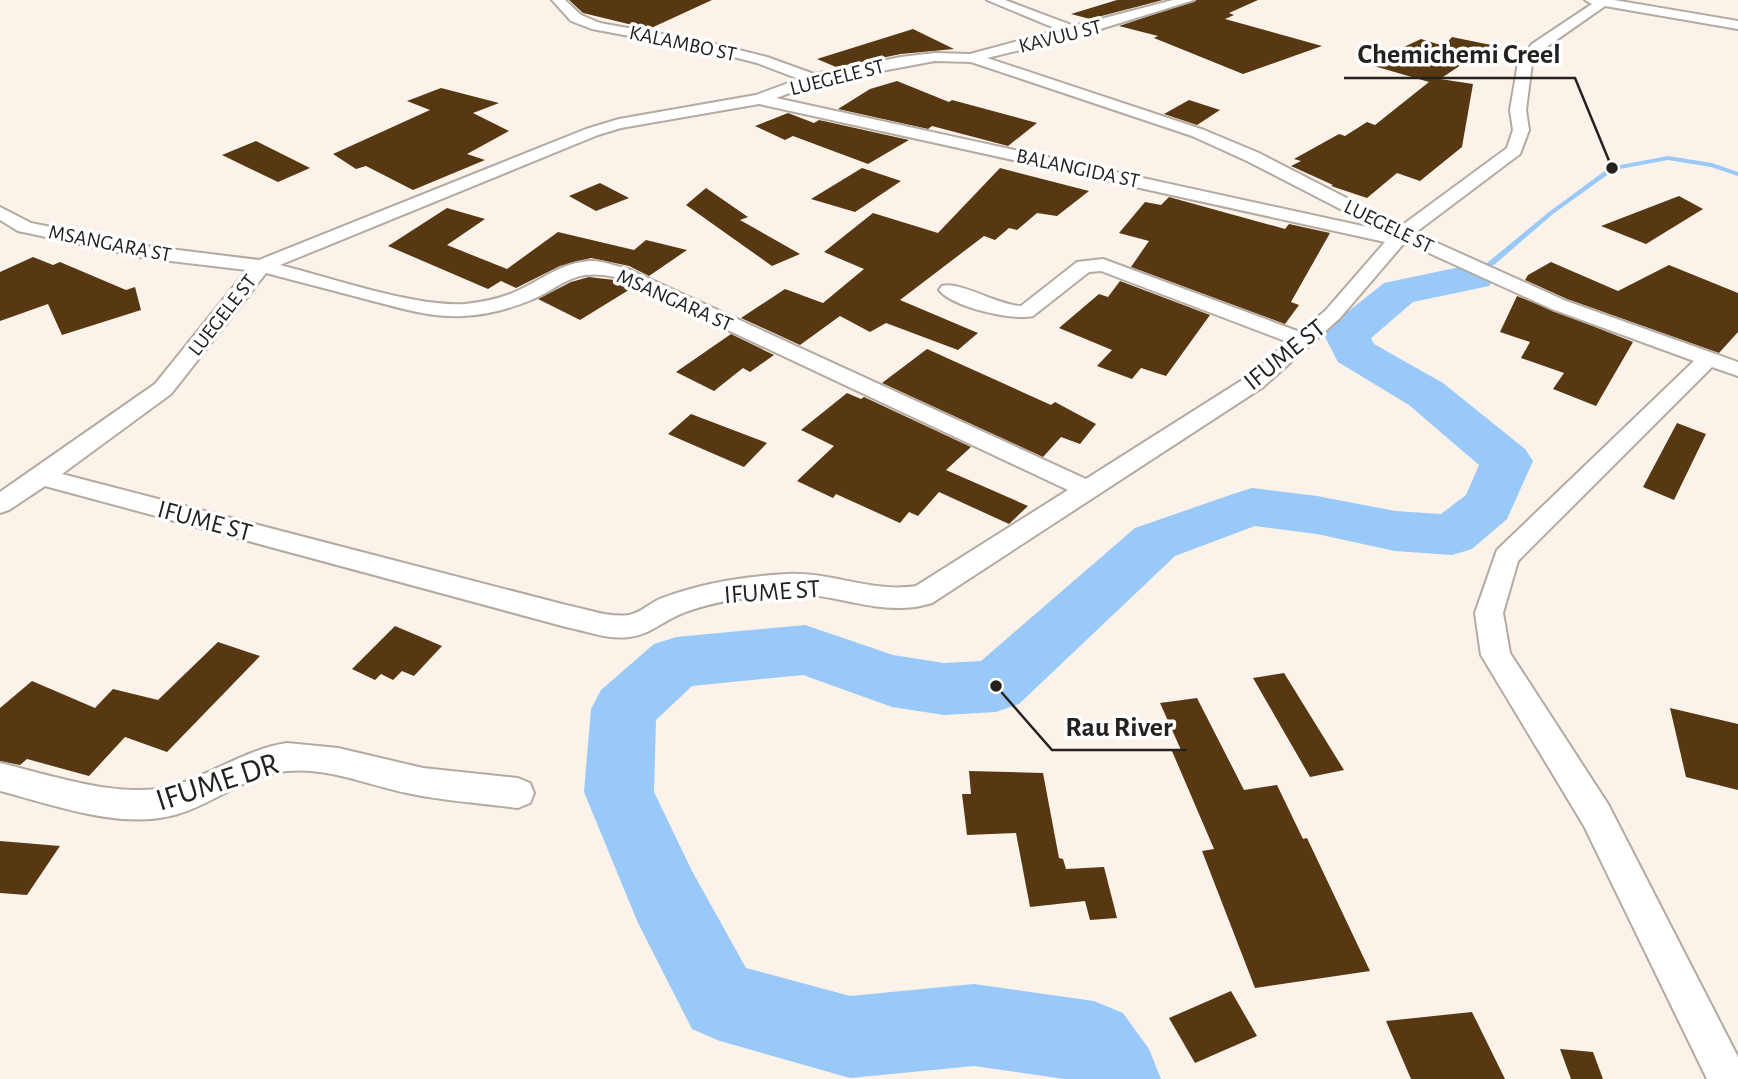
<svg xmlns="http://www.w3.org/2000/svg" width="1738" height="1079" font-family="'Alegreya Sans',sans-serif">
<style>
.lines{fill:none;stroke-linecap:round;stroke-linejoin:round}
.stream{fill:#98c9f9;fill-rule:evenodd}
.river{fill:#98c9f9;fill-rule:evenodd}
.building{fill:#573813}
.minor-casing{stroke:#b3aaa2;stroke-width:4}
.minor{fill:#fff;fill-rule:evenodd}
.labels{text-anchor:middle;stroke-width:7;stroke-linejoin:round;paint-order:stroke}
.far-street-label{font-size:21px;fill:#24211e;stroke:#fff}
.street-label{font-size:26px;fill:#24211e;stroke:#fff}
.near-street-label{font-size:32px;fill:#24211e;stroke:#fff}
.leader{fill:none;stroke:#24211e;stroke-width:2.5}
.callout-dot{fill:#24211e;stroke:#fff;stroke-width:2.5}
.callout-label{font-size:28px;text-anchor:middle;font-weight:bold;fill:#24211e;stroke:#fff;stroke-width:7;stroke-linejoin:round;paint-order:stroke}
</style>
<rect width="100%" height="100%" fill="#fbf2e9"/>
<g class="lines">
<path class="stream" d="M1668,156L1712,163L1738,172V176L1711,167L1668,160L1614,170L1553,214L1494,265H1488L1487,263L1549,212L1610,167Z"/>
<path class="river" d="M1474,264L1489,268L1495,277L1489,286L1413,302L1371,338L1374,344L1443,383L1525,449L1533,461L1507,519L1472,549L1452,555L1395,551L1317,534L1255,526L1175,556L1019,704L996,712L944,715L892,707L803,675L692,686L656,720L654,792L692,871L746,968L850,996L974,984L1094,1001L1123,1013L1149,1049L1161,1079H1064L974,1066L850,1078L720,1041L692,1029L638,923L584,792L591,709L601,690L654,644L676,637L805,625L893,655L944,663L981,661L1135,528L1233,494L1252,488L1317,496L1395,511L1441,514L1466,495L1479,465L1409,405L1338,362L1324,335L1331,325L1384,283Z"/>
</g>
<path class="building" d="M569,0H712L649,29L583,13Z
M1117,0H1163L1090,19L1071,14Z
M1197,0H1258L1229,13L1234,15L1225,19L1322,46L1243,74L1154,38L1158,36L1119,26Z
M913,29L954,49L901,54L836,67L817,59Z
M1452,37L1491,45L1440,79L1473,84L1462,147L1420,181L1397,173L1367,198L1331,186L1333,185L1291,166L1301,161L1294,159L1339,134L1345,136L1367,122L1375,125L1429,82L1367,64L1421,39L1444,46Z
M897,81L949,102L952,100L1037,123L1008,146L932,126L928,129L838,109L870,89Z
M441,88L499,103L473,113L509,131L467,154L485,160L413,190L366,166L356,169L333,154L430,110L407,101Z
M1189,100L1220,110L1197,125L1164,114Z
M788,113L814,123L819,120L909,140L868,164L793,136L785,140L755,126Z
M256,141L310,168L278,182L222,155Z
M862,168L901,181L855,212L811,199Z
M1000,168L1089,191L1057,216L1037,213L1017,230L1009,228L995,240L984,236L900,300L978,333L958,350L886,323L870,332L840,316L800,345L741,318L785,289L823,303L864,269L824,252L873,213L938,233Z
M600,183L629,198L596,211L569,196Z
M706,188L748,217L740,220L800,254L772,266L686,205Z
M1679,196L1703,209L1646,244L1601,226Z
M1169,197L1285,229L1289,224L1330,233L1291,302L1299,305L1285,324L1131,267L1149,241L1119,233L1145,202L1161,205Z
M447,208L485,219L447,245L507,269L558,232L634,250L646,240L687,250L649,276L629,266L591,258L560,266L516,288L501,281L488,289L388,246Z
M33,257L53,265L60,262L126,290L135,287L141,310L62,335L48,304L0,321V272Z
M1551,262L1618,291L1669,265L1738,293V332L1719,353L1567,299L1525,280L1528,275Z
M589,277L614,280L632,288L580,320L538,299L571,282Z
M1120,281L1210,315L1166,376L1141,368L1132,379L1097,366L1112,350L1059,328L1099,294L1108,297Z
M1517,296L1633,342L1596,406L1553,389L1564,373L1521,358L1530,342L1500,332Z
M731,334L774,355L750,372L743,368L714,391L676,372Z
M927,349L1051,405L1055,402L1096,424L1080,444L1061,437L1043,457L882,383Z
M847,393L861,399L864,397L971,447L946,470L1028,506L1009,524L939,492L918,516L909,512L900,523L836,494L833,498L797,481L834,446L801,430Z
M691,414L767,443L744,467L668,434Z
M1677,423L1706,434L1674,500L1643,487Z
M395,626L442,646L414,676L402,671L393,680L381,674L375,680L352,669Z
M218,642L260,656L167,752L125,737L89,776L27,759L20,765L0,761V708L32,681L95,708L113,689L158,700Z
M1284,673L1344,770L1310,777L1253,678Z
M1197,698L1244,790L1277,785L1303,839L1307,838L1370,971L1255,988L1202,851L1214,849L1172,751L1181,750L1160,703Z
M1670,708L1738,724V790L1686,777Z
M969,771L1043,773L1059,858L1063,859L1066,869L1104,867L1117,918L1090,920L1085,901L1030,907L1016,833L967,835L962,794H971Z
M0,841L60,846L27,895L0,893Z
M1231,991L1257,1036L1195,1063L1169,1018Z
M1472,1012L1505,1079H1411L1386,1021Z
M1560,1049L1593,1052L1603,1079H1571Z"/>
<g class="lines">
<g class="minor-casing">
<path id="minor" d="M552,0H565L581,15L600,23L711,43L767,57L814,74L901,57L935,53L970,54L1059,30L987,0H1005L1074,26L1173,0H1194L1081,35L987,58L1204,130L1259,153L1401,226L1507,148L1513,130L1510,110L1518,63L1532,44L1592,4L1585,0H1614L1738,21V29L1605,6L1542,50L1532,63L1526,110L1529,130L1520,154L1415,233L1566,301L1738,362V376L1712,367L1518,561L1503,613L1510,653L1608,804L1738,1057V1079H1707L1584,826L1481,655L1475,613L1497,550L1694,361L1552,309L1405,242L1340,318L1263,387L932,603C883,619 837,592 789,594C754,596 716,600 683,613C664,620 650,635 629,637C608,640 586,631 566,627L45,486L9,510L0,513V492L155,384L247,270L145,258L18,231L0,220V207L31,223L145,246L259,260L586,129L619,119L756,95L799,79L757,63L710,51L592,29L571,21ZM935,61L971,62L1192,136L1247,161L1381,230L776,98L817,83ZM759,104L1385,242L1326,310L1300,332L1103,259L1077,262L1021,306C997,305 960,281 942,286L939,290C952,307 1013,321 1033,316L1089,272L1101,271L1288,342L1247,377L1086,479L628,269C616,266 603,261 591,261C562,262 542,280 517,291C500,299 483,302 465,304C413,307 332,278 280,265L598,135L621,128ZM266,273C300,282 335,291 369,300C400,308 431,318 463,316C487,315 509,309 531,300C565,285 573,268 615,277L1068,490L916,586C873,593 831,572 788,574C746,576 702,583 662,598C651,602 641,613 629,615C609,618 586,609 566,605L62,474L171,394Z
M287,743L338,748L423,768L518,778L530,783L534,793L530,803L518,808C481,803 443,801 407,793C368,785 328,767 287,771C248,774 215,803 178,814C122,831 55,805 0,791V763C51,775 124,801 176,785C214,773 247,749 287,743Z"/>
</g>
<use href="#minor" class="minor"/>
</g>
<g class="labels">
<g class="far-street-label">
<text transform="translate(1060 36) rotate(-14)" y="7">KAVUU ST</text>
<text transform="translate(683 43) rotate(12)" y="7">KALAMBO ST</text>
<text transform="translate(837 77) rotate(-14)" y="7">LUEGELE ST</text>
<text transform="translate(1078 168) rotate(12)" y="7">BALANGIDA ST</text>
<text transform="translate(1389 226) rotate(26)" y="7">LUEGELE ST</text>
<text transform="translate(110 243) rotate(11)" y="7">MSANGARA ST</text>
<text transform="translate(675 300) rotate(24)" y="7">MSANGARA ST</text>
<text transform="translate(222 315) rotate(-52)" y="7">LUEGELE ST</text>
</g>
<g class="street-label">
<text transform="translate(1284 354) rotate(-39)" y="9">IFUME ST</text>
<text transform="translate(205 520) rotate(15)" y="9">IFUME ST</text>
<text transform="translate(772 591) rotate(-4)" y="9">IFUME ST</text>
</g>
<g class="near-street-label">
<text transform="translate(217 781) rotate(-18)" y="11">IFUME DR</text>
</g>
</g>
<path class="leader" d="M1612 168L1575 78H1344M996 686L1052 750H1187"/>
<g class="callout-dot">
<circle cx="1612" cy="168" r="7"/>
<circle cx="996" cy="686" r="7"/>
</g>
<g class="callout-label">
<text x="1459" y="63">Chemichemi Creel</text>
<text x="1119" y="736">Rau River</text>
</g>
</svg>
